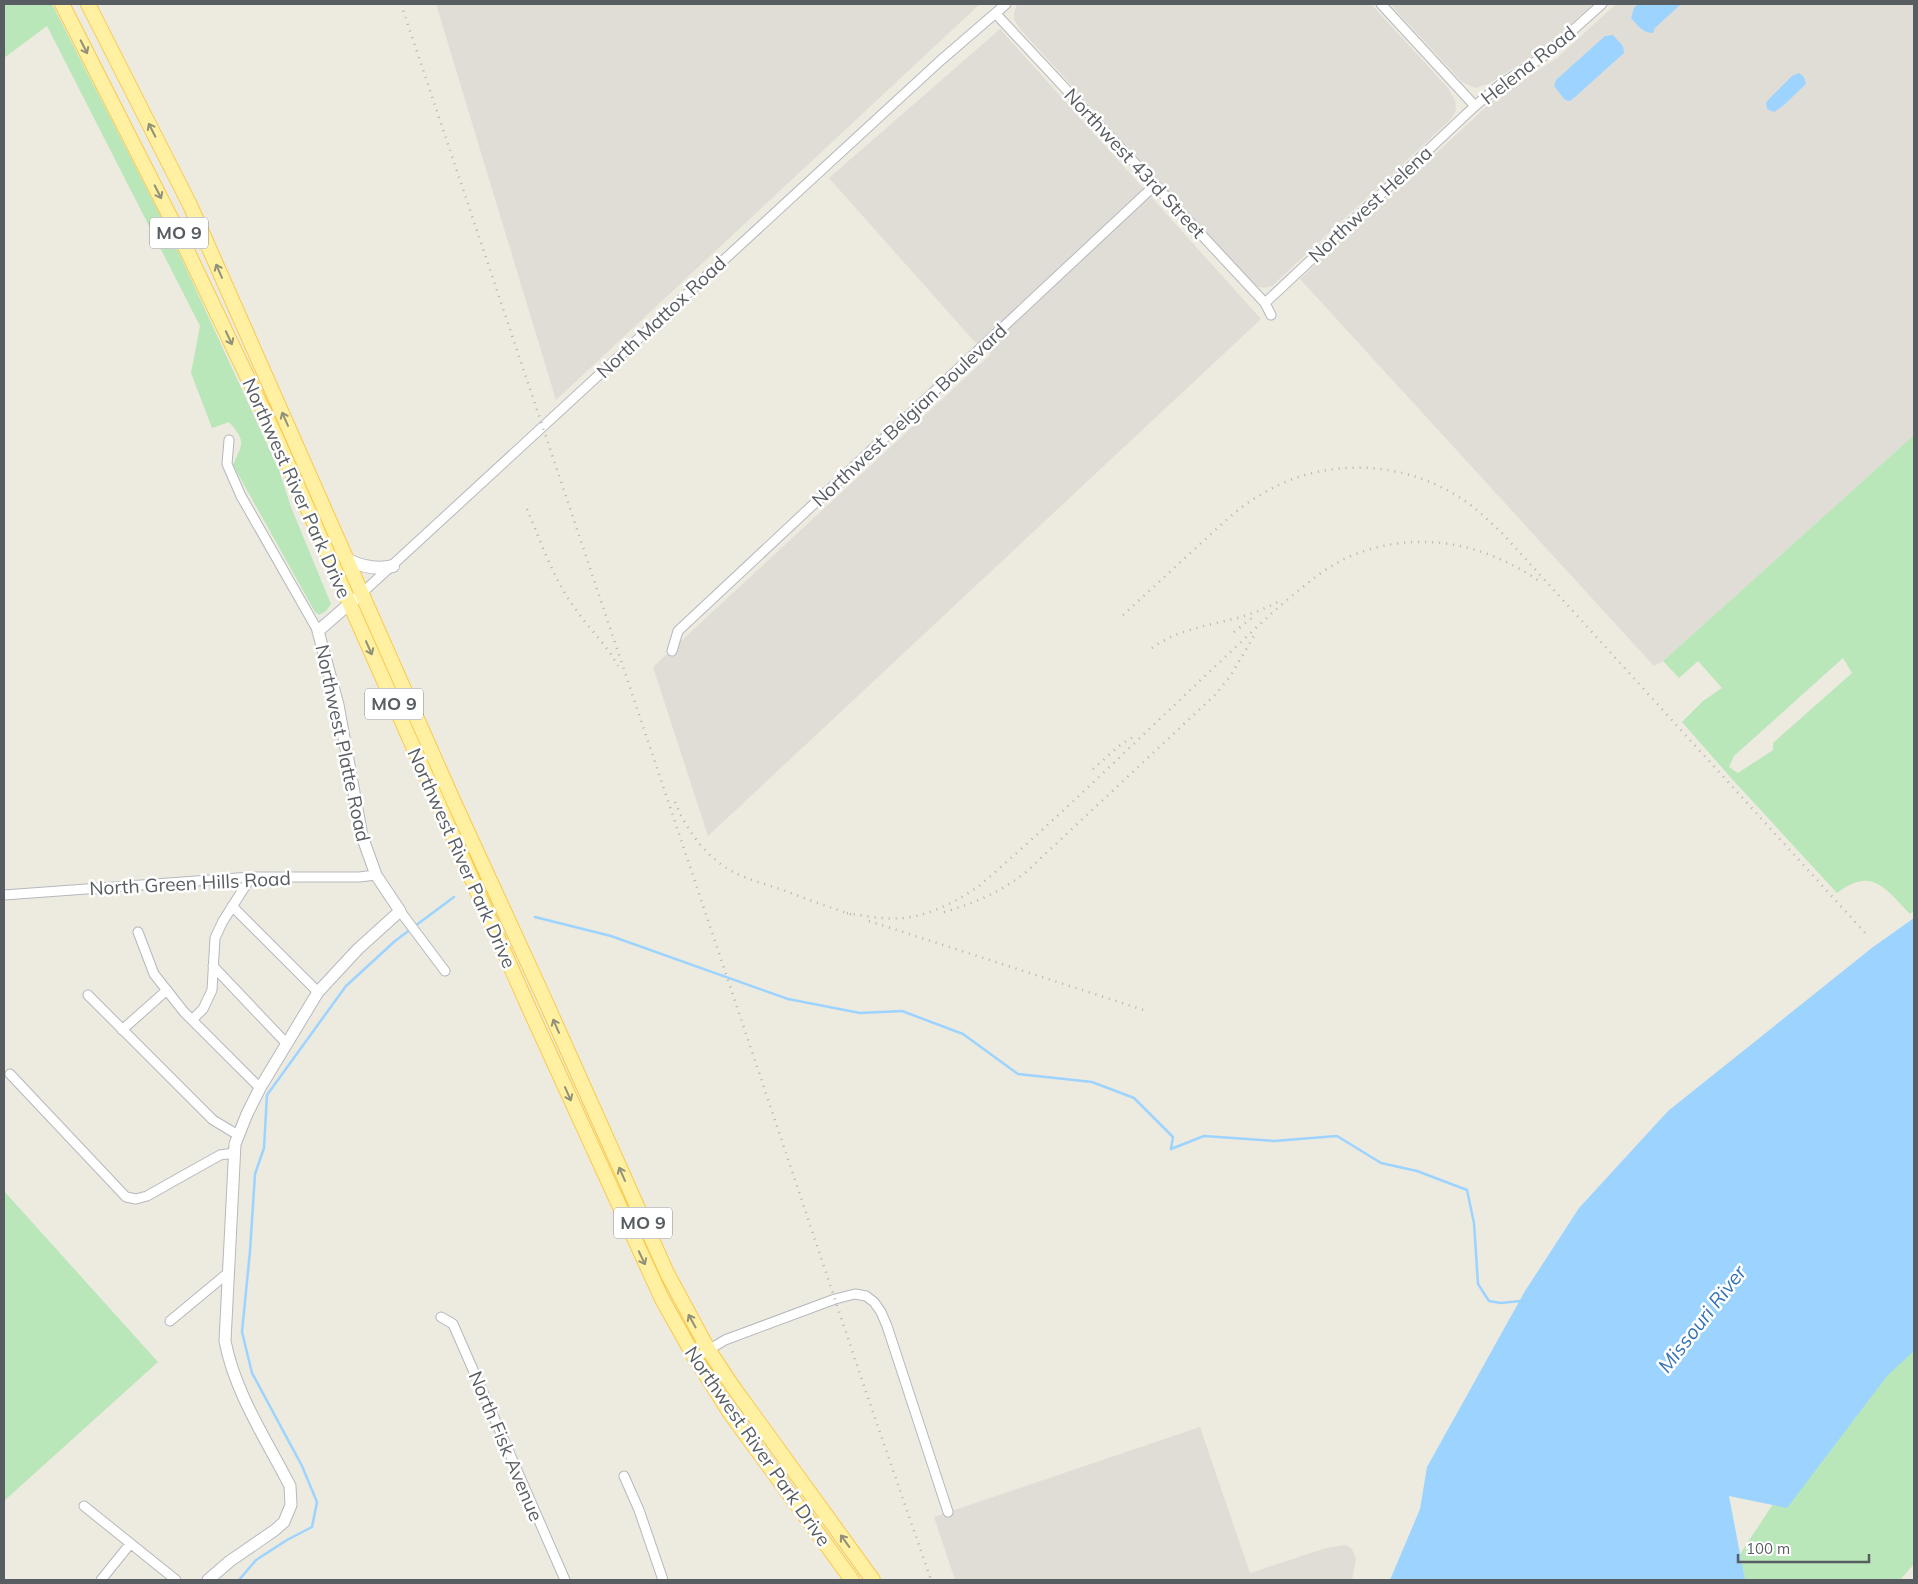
<svg xmlns="http://www.w3.org/2000/svg" width="1918" height="1584" font-family="Mulish,sans-serif">
<style>
.industrial{fill:#e0ddd7}
.green{fill:#bae7ba;fill-rule:evenodd}
.water{fill:#9dd4ff}
.lines{fill:none;stroke-linecap:round;stroke-linejoin:round}
.stream{stroke:#9dd4ff;stroke-width:2.5}
.minor-casing{stroke:#b5b8be;stroke-width:11}
.tertiary-casing{stroke:#b5b8be;stroke-width:13}
.secondary-casing{stroke:#b8bcc3;stroke-width:14}
.primary-casing{stroke:#faca4b;stroke-width:16}
.minor{stroke:#fff;stroke-width:9}
.tertiary{stroke:#fff;stroke-width:11}
.secondary{stroke:#fff;stroke-width:12}
.primary{stroke:#fff0a2;stroke-width:14}
.rail{stroke:#b2b3b3;stroke-width:2.5;stroke-dasharray:1 6;stroke-linecap:butt}
.oneway{stroke:#929078}
.labels{text-anchor:middle;stroke-width:5;stroke-linejoin:round;paint-order:stroke}
.shield{fill:#fff;stroke:#8a8e91;stroke-width:1}
.shield-label{font-size:18px;font-weight:bold;fill:#585d62}
.street-label{font-size:19px;fill:#585d62;stroke:#fff}
.water-label{font-size:20px;font-style:italic;fill:#3574b7;stroke:#fff}
</style>
<rect width="100%" height="100%" fill="#edeadf"/>
<path class="industrial" d="M436,4H980L556,400Z
M1017,4H1371L1448,88L1455,100L1456,110L1450,120L1272,286L1264,288L1259,287L1252,283L1020,29L1014,19V13Z
M1390,4H1593L1539,52L1488,84L1475,88L1462,82Z
M1616,4H1914V435L1663,661L1654,666L1300,279L1498,96L1557,58Z
M1000,29L1261,319L708,836L653,667L991,354L974,341L829,178Z
M1200,1427L1250,1573L1326,1548L1346,1545L1352,1549L1356,1559L1352,1580H955L934,1517Z"/>
<path class="green" d="M4,4H52L173,240L279,470L291,507L331,604L326,611L319,615L315,612L233,465C243,442 246,442 229,422L212,428L191,373L200,326L47,26L4,58Z
M1914,435V911L1910,914C1885,888 1872,866 1837,893L1732,779L1682,722L1703,701L1722,688L1698,661L1679,678L1663,661ZM1843,658L1852,673L1773,743V750L1738,773L1729,767L1734,756Z
M4,1191L158,1362L4,1501Z
M1914,1331V1564L1900,1580H1723L1806,1454Z"/>
<path class="water" d="M1638,4H1681L1655,28L1653,33C1643,33 1637,25 1631,18L1634,8Z
M1613,35L1623,46L1624,53L1575,97L1570,101L1565,100L1554,86L1556,80L1605,36Z
M1799,73L1804,77L1806,84L1784,105L1774,112L1767,109L1766,103L1769,99L1792,76Z
M1914,918V1351L1887,1376L1787,1508L1729,1496L1745,1580H1390L1420,1509L1427,1467L1525,1291L1579,1208L1668,1111L1873,947Z"/>
<g class="lines">
<path class="stream" d="M535,917L611,936L788,999L860,1013L902,1011L963,1034L1018,1074L1092,1082L1134,1098L1173,1137L1171,1149L1204,1136L1274,1141L1337,1136L1381,1163L1417,1171L1467,1190L1474,1223L1478,1284L1489,1301L1501,1303L1520,1301
M415,926L454,897
M239,1580L256,1560L287,1540L312,1527L317,1502L302,1466L252,1373L242,1332L250,1251L255,1174L264,1148L267,1095L346,986L395,941L411,929"/>
<g class="minor-casing">
<path id="minor" d="M1381,4L1475,106
M996,14L1265,303L1271,315
M1265,303L1475,106L1501,84L1544,56L1602,4
M229,440L227,464L241,496L318,631
M362,593L940,61L1006,4
M672,651L678,631L1155,185
M4,895L251,877H359L376,875
M232,906L318,992
M400,911L445,971
M138,932L154,974L184,1012L260,1088
M213,966L286,1043
M88,995L213,1120L238,1135
M192,1020L203,1009L212,990L215,938L223,921L251,877
M122,1030L167,990
M10,1074L126,1197L136,1199L147,1196L220,1155L234,1153
M441,1317L453,1324L565,1580
M170,1321L229,1272
M695,1358L725,1340L835,1299L855,1294L866,1296L874,1302L881,1312L887,1326L948,1512
M624,1476L639,1510L663,1580
M84,1506L176,1580
M101,1580L130,1544"/>
</g>
<g class="tertiary-casing">
<path id="tertiary" d="M208,1580L230,1561L275,1530L284,1522L291,1505L290,1486C266,1439 235,1393 225,1341L235,1144L247,1114L260,1088L318,992L358,949L400,911L376,875L362,836L338,705L318,631L355,599"/>
</g>
<g class="secondary-casing">
<path id="secondary" d="M348,560C363,567 377,570 393,566"/>
</g>
<g class="primary-casing">
<path id="primary" d="M62,4L183,242L275,435L528,1006L662,1299L695,1358L730,1413L852,1580
M88,4L190,205L453,800L544,998L667,1273L708,1349L731,1384L873,1580"/>
</g>
<use href="#minor" class="minor"/>
<use href="#tertiary" class="tertiary"/>
<use href="#secondary" class="secondary"/>
<use href="#primary" class="primary"/>
<path class="rail" d="M401,4L866,1392L931,1580
M527,509C541,542 553,578 574,607C588,628 607,645 618,666
M1123,615C1148,592 1173,569 1198,546C1217,529 1235,510 1257,497C1319,457 1400,458 1462,499C1476,508 1489,521 1502,533L1867,935
M1234,632L1253,617
M1152,648C1178,629 1211,625 1241,617C1254,613 1266,608 1278,602
M1093,769L1119,746L1133,737
M675,802C684,824 698,846 717,861C734,876 759,882 780,889C804,898 828,907 853,915
M944,912C975,903 1001,892 1026,872L1216,694L1231,675L1254,636
M847,913C865,916 886,920 904,918C931,915 957,901 979,886C1057,819 1131,746 1206,675C1233,650 1259,624 1287,600C1309,582 1329,564 1356,554C1419,530 1484,543 1539,581
M869,921L1147,1011"/>
</g>
<defs><path id="oneway-shaft" d="M-6 0H5M1.5-3L5.5 0L1.5 3" fill="none" stroke-width="1.6" stroke-linecap="round" stroke-linejoin="round" transform="scale(1.25)"/></defs>
<g class="oneway">
<use href="#oneway-shaft" transform="translate(84 47) rotate(63)"/>
<use href="#oneway-shaft" transform="translate(152 130) rotate(-117)"/>
<use href="#oneway-shaft" transform="translate(158 192) rotate(63)"/>
<use href="#oneway-shaft" transform="translate(219 271) rotate(-114)"/>
<use href="#oneway-shaft" transform="translate(229 338) rotate(65)"/>
<use href="#oneway-shaft" transform="translate(285 419) rotate(-114)"/>
<use href="#oneway-shaft" transform="translate(369 648) rotate(66)"/>
<use href="#oneway-shaft" transform="translate(556 1026) rotate(-114)"/>
<use href="#oneway-shaft" transform="translate(568 1094) rotate(66)"/>
<use href="#oneway-shaft" transform="translate(622 1174) rotate(-114)"/>
<use href="#oneway-shaft" transform="translate(642 1258) rotate(65)"/>
<use href="#oneway-shaft" transform="translate(692 1321) rotate(-119)"/>
<use href="#oneway-shaft" transform="translate(845 1541) rotate(-126)"/>
</g>
<g class="labels">
<g class="shield">
<rect x="150" y="217.5" width="58" height="31" rx="4"/>
<rect x="365" y="688.5" width="58" height="31" rx="4"/>
<rect x="614" y="1207.5" width="58" height="31" rx="4"/>
</g>
<g class="shield-label">
<text x="179" y="239">MO 9</text>
<text x="394" y="710">MO 9</text>
<text x="643" y="1229">MO 9</text>
</g>
<g class="street-label">
<text transform="translate(1528 65) rotate(-38)" y="7">Helena Road</text>
<text transform="translate(1135 163) rotate(47)" y="7">Northwest 43rd Street</text>
<text transform="translate(1370 204) rotate(-43)" y="7">Northwest Helena</text>
<text transform="translate(661 317) rotate(-43)" y="7">North Mattox Road</text>
<text transform="translate(909 415) rotate(-43)" y="7">Northwest Belgian Boulevard</text>
<text transform="translate(297 488) rotate(66)" y="7">Northwest River Park Drive</text>
<text transform="translate(343 743) rotate(78)" y="7">Northwest Platte Road</text>
<text transform="translate(462 858) rotate(66)" y="7">Northwest River Park Drive</text>
<text transform="translate(190 883) rotate(-3)" y="7">North Green Hills Road</text>
<text transform="translate(506 1446) rotate(67)" y="7">North Fisk Avenue</text>
<text transform="translate(758 1446) rotate(55)" y="7">Northwest River Park Drive</text>
</g>
<g class="water-label">
<text transform="translate(1702 1319) rotate(-52)" y="7">Missouri River</text>
</g>
</g>
<rect width="1918" height="1584" fill="none" stroke="#585d62" stroke-width="10"/>
<path d="M1738 1554v8h131v-8" fill="none" stroke="#585d62" stroke-width="2.5"/>
<text x="1746" y="1554" font-size="15" fill="#585d62" stroke="#ffffff" stroke-width="4" paint-order="stroke">100 m</text>
</svg>
